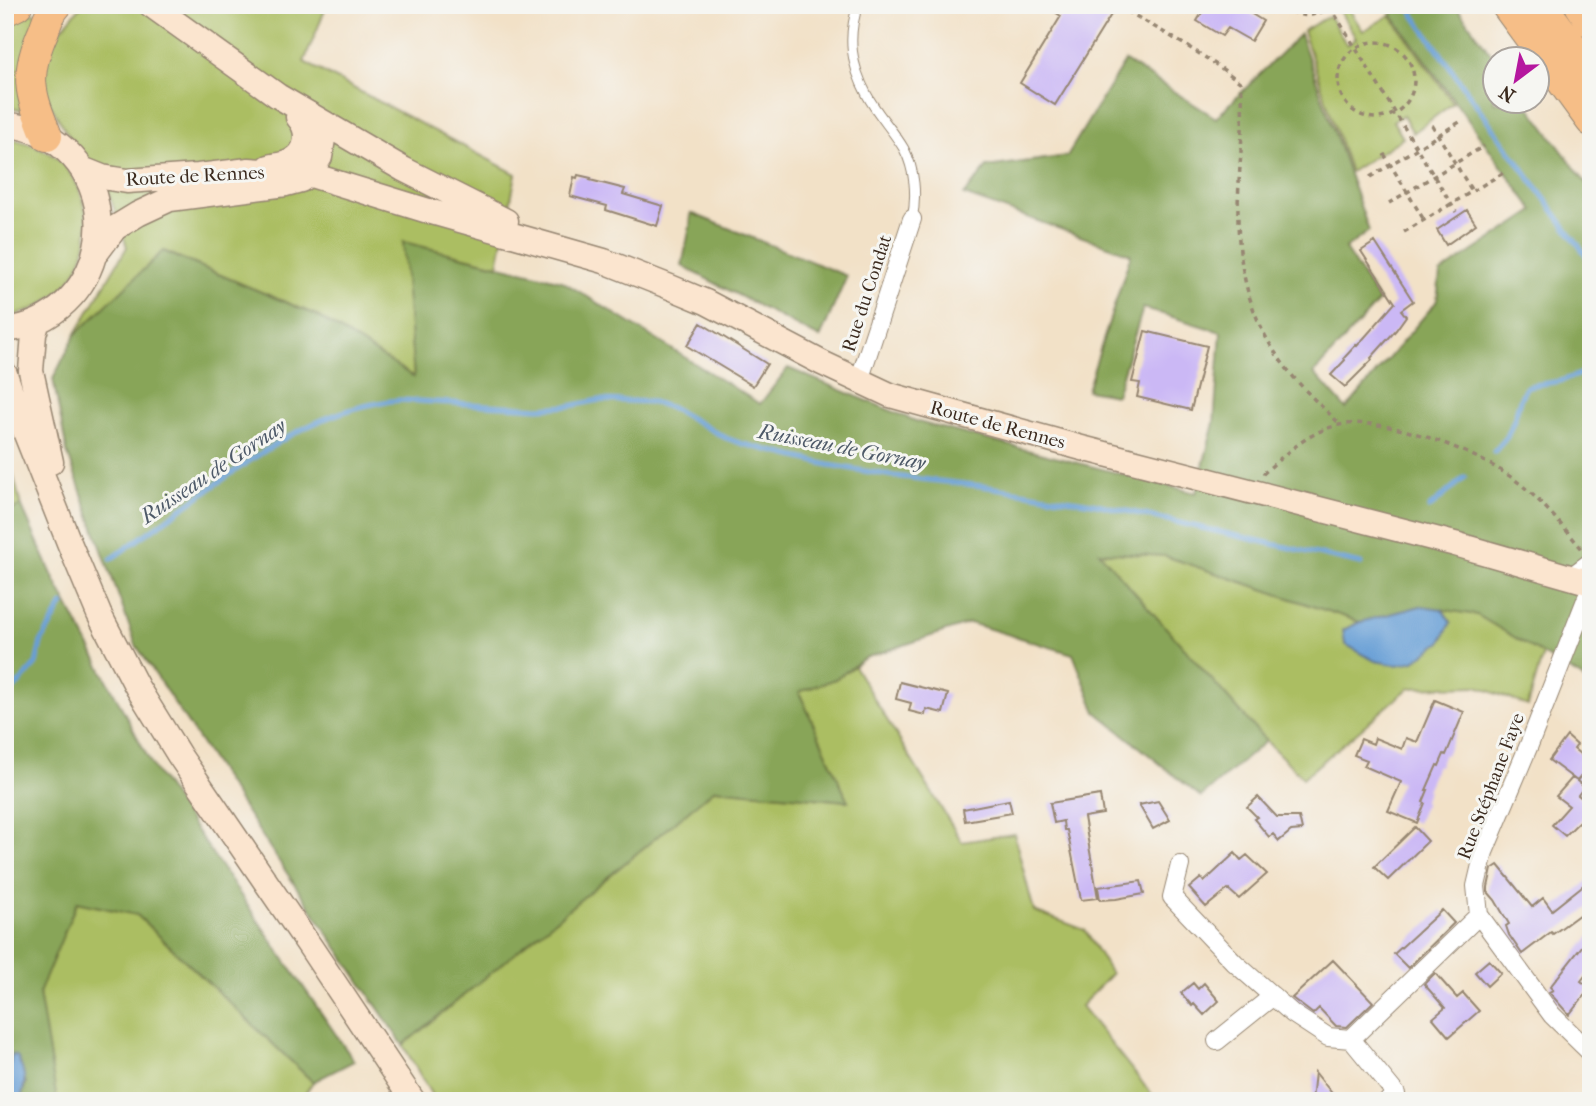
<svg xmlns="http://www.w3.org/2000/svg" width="1596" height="1106" font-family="'IM FELL French Canon',serif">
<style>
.green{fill:#abbe62;stroke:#737440;stroke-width:2}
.forest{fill:#88a558;stroke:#62683b;stroke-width:2}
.water{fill:#689fd6;stroke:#52647a;stroke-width:2}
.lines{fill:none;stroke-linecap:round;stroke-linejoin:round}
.stream{stroke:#689fd6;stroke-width:5}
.building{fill:#cbb8f5}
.service-casing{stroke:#968672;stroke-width:11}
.minor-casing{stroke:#968672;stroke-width:20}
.secondary-casing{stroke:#968672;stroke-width:27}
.trunk-casing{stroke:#968672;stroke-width:32}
.path{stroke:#968672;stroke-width:3.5;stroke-dasharray:5 5;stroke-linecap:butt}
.service{stroke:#fff;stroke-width:9}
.minor{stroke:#fff;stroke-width:18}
.secondary{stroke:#fbe5cf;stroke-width:24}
.trunk{stroke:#f6be87;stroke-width:30}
.labels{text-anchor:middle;stroke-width:6;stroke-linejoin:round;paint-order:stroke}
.street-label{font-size:19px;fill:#3b2a1e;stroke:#f6f6f2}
.water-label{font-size:21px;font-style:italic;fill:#4d5968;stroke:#f6f6f2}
</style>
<rect width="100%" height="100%" fill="#f6f6f2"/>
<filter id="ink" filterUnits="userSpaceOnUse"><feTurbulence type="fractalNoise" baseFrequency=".0143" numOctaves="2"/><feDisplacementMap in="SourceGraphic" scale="14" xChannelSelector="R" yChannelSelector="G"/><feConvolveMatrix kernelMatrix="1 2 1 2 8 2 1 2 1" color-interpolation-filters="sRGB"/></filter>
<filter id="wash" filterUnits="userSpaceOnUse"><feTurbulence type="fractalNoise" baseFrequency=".00686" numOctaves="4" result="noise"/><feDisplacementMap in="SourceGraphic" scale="28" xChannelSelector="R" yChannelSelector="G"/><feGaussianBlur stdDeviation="1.57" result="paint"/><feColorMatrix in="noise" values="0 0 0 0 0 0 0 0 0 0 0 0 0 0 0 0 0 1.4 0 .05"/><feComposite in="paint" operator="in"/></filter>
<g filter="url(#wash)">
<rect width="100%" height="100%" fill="#f2e1c7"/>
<path class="green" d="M82,5H327L304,62L516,174L498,265L404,242L414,378L316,315L164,251L75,335L127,247L109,194L65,130L41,88L22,110L5,108V26L34,12L52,40Z
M1347,6L1363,31L1390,15L1453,103L1413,133L1403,115L1393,121L1403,138L1350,172L1303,31L1329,16L1347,45L1356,38L1339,10Z
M6,137C25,142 45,147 60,161C99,201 97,266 50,299C38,308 21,316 5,316Z
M5,443L21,505L5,514Z
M1098,552L1165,556L1360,622L1343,630L1451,622L1442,609L1477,615L1543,654L1528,706L1477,686L1409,688L1303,778L1266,741Z
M854,666L962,842L1014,834L1034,911L1085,930L1111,974L1081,1006L1157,1101H435L403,1045L715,789L848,801L799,692L835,679Z
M76,902L137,915L313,1082L300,1101H57L39,993Z"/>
<path class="forest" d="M1385,5H1455L1495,59L1494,102H1526L1583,179L1591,187V686L1581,677L1477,615L1421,606L1360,622L1165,556L1099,552L1266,741L1201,797L1096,712L1073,654L970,623L865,658L835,679L799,692L848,801L715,789L403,1045L272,851L136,645L67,452L53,379L75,335L163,251L316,315L414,377L403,242L562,281L760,404L788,368L918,422L1196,493L1214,423L1221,332L1143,308L1116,395L1087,390L1131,254L964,195L987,167L1067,156L1125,61L1216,118L1300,34L1369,231L1345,249L1379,301L1314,373L1346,409L1437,301L1440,273L1534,211Z
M691,213L847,276L820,338L682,266L690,226Z
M21,505L54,579L153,767L354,1061L313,1082L137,915L77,902L39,993L57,1101H20L26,1082L12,1055L5,1088V514Z"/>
<path class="water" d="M1421,606L1442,609L1451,622L1441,642L1414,661L1397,665L1375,661L1345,644L1343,630L1360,622Z
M12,1055L17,1056C26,1076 27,1080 20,1101H5V1088Z"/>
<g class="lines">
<path class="stream" d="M1407,5L1480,110L1591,262
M1494,452L1507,437L1514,420L1520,400L1524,390L1528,386L1561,381L1591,370
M1429,508L1465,477
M111,559C143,536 175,513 208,490C268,447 325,406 401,400L539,408L570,406L599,400L652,402L672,408L726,438L743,444L829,465L894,476L982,486L1092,503L1361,564
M5,695L15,688L36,664L41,642L63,604"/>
</g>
<g id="blocks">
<path class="building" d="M1044,5H1117L1055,105L1020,83L1061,16Z
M1207,5H1237L1263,21L1251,41L1228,28L1222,36L1197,21Z
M578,175L591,178L590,180L625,189L623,194L663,206L657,226L606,210L607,206L570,196L574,177L577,178Z
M1467,210L1476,224L1446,245L1437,230Z
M1375,242L1413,301L1401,310L1406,316L1396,330L1371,358L1372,360L1345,387L1331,375L1345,360L1344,358L1356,345L1357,346L1395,303L1361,251Z
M701,323L767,364L753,386L687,346Z
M1145,331L1207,346L1191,410L1137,397L1140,383L1132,382Z
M900,682L948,694L943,713L926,709L925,715L909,711L911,703L896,699Z
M1435,700L1464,712L1446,755L1444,754L1439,766L1437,765L1426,790H1428L1423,802L1425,803L1417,823L1388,811L1401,782L1364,766L1367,760L1354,755L1361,739L1373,744L1375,738L1402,749L1406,738L1417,742Z
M1567,736L1577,745L1574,749L1591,763L1577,781L1584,787L1578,795L1591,805V810L1565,836L1552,825L1569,806L1556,796L1572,778L1577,781L1549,760Z
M1100,795L1103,814L1084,817L1098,898L1081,900L1067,830H1064L1063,821L1054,823L1050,803Z
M1258,797L1277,817H1299L1302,830L1291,831L1279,841L1273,834L1269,837L1254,819L1257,817L1247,807Z
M1009,800L1012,813L965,821L963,809Z
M1158,801L1170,820L1153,829L1139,805Z
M1415,827L1428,841L1388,880L1374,867Z
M1235,853L1241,860L1247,855L1267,874L1239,899L1228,889L1206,907L1189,888L1201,878L1204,882Z
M1498,865L1532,907L1543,898L1552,910L1591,879V906L1553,934L1551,932L1522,954L1509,935L1506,926L1509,924L1495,900L1488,892V887L1492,869Z
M1141,881L1144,894L1116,899L1100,900L1098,887Z
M1442,910L1454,923L1408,968L1394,954Z
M1591,935V968L1581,981L1590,988L1569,1015L1549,992L1553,990L1550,987Z
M1333,960L1373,1002L1347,1027L1336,1026L1319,1008L1313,1014L1292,998Z
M1489,960L1501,973L1487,986L1475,972Z
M1435,973L1457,998L1463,993L1479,1011L1449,1037L1433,1018L1445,1008L1424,984Z
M1193,983L1198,989L1204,983L1219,1001L1204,1015L1194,1004L1192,1006L1181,993Z
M1315,1072L1338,1101H1312Z"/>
</g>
</g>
<g filter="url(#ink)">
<use href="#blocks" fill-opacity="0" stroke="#968672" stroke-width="2"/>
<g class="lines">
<g class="service-casing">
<path id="service" d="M858,5C847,37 851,65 867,95C877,114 893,130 904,149C915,170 917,196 912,219
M1567,574L1591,556"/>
</g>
<g class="minor-casing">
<path id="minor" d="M859,381L912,219
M1180,865L1172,897L1235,963L1293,1014L1328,1037L1351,1039
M1479,915L1552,1015L1591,1053
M1217,1041L1273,996
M1388,1101L1396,1094L1351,1039L1479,915L1476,886L1484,852L1529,745L1591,587"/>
</g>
<g class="secondary-casing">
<path id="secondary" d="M151,5L278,96L403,169L506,221
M5,124C19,126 33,129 46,136C134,186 105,319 5,330
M269,167C276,165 285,165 291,161C309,152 310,130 298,117
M82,169L102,177L127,181L198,176L249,170L308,174L425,210L604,261L670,287L706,302L822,363L890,395L1078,447L1455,544L1591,583
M97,252L115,228L138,214L170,199L286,184L301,180L308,174L320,157L323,139L317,119
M38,321L34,334L31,371L51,462
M5,374L22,424L70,545L99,614L137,687L179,755L311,948L413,1101"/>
</g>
<g class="trunk-casing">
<path id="trunk" d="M1506,5L1591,121
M1542,5L1591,72
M1580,5L1591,22
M5,11L17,5
M47,136C29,92 24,75 44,30C47,21 50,12 57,5"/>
</g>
<path class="path" d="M1283,5C1302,20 1310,17 1331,8L1456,212
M1127,11C1166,34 1206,55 1241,83C1245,124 1239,165 1238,206C1237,259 1247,313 1279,358C1296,383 1318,403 1340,424
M1338 80a38 38 0 1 1 76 0a38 38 0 1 1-76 0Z
M1432,125L1472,191
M1384,154L1424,220
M1370,177L1463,120
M1389,203L1484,146
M1404,232L1503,173
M1263,474C1284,455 1309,431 1339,425C1387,415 1481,453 1519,483C1543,502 1563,527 1583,550"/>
<use href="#service" class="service"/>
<use href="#minor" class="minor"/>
<use href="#secondary" class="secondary"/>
<use href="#trunk" class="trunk"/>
</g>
</g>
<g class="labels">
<g class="street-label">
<text transform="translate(195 175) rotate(-3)" y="7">Route de Rennes</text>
<text transform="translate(866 293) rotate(-72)" y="7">Rue du Condat</text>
<text transform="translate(998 424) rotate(15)" y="7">Route de Rennes</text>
<text transform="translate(1490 786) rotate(-69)" y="7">Rue Stéphane Faye</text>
</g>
<g class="water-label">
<text transform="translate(842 447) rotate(11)" y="7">Ruisseau de Gornay</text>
<text transform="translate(213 471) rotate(-34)" y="7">Ruisseau de Gornay</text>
</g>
</g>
<rect width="1596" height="1106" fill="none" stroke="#f6f6f2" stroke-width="28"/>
<g transform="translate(1516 80) rotate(212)"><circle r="33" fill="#f6f6f2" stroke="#aba49d" stroke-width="2"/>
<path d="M0-5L12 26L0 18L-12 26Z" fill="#b5179e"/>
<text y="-10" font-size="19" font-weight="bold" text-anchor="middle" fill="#3b2a1e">N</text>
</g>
</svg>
